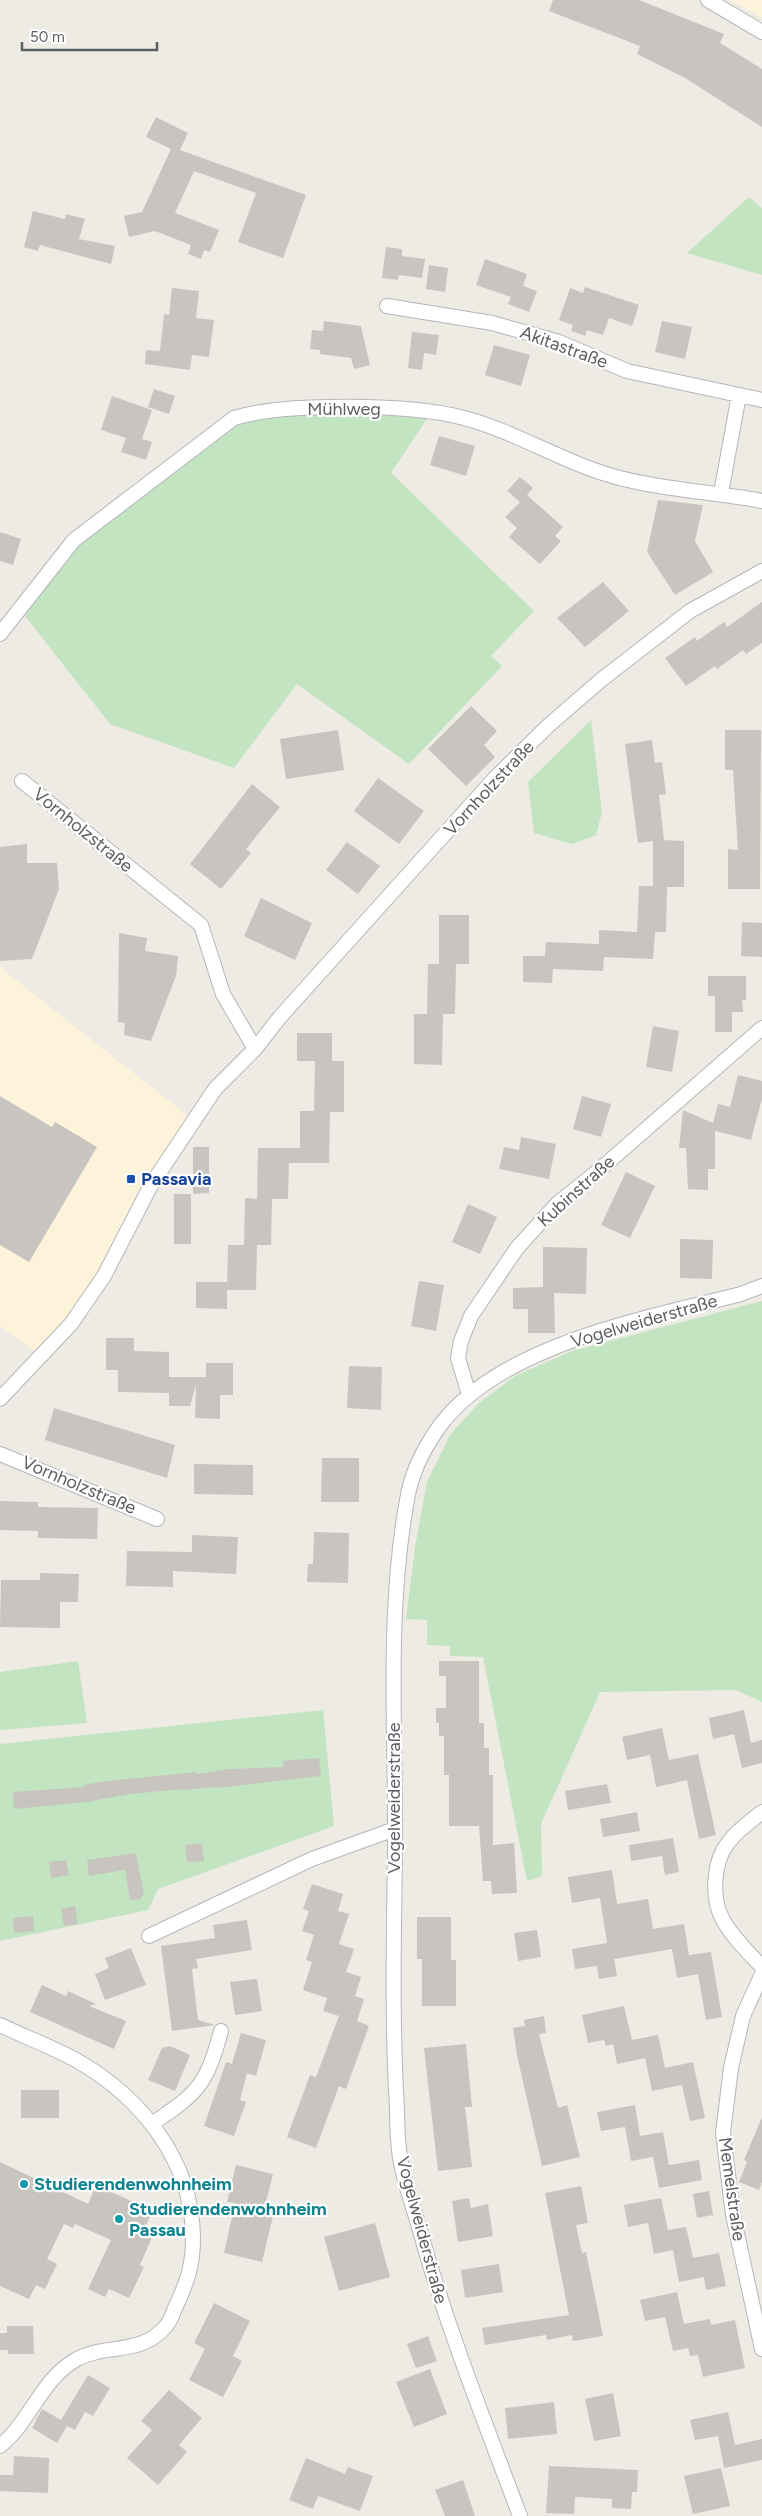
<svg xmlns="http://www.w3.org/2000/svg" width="762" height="2516" viewBox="0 0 762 2516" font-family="Figtree,sans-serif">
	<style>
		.commercial { fill: #fcf3da }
		.green { fill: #c2e4c1 }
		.building { fill: #c8c5c0 }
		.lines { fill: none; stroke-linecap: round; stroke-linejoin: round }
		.street-casing { stroke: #b4b6ba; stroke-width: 16 }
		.street { stroke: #fff; stroke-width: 14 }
		.transit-dot { fill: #1a4fb4; stroke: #fff; stroke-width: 2 }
		.culture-dot { fill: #0f9aa8; stroke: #fff; stroke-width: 2 }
		.labels { text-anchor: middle; stroke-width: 4.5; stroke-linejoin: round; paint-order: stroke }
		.street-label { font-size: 18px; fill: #5b5f63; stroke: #fff }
		.transit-label { font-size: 18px; font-weight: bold; fill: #164399; stroke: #fff; text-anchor: start }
		.culture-label { font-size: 18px; font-weight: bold; fill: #0d838f; stroke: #fff; text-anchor: start }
	</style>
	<rect width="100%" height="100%" fill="#edebe3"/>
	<!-- commercial -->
	<path class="commercial" d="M729 0H762V18L737 4Z
		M0 967 194 1121 79 1316 40 1355 0 1326Z"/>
	<!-- green -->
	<path class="green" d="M749 197 762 208V275L687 253Z
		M432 411 391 473 534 611 491 656 502 666 409 764 297 684 234 768 110 724 21 611 73 543 149 481 255 412Z
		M591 720 602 812 596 835 572 844 534 833 528 782Z
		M762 1301V1702L736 1690 600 1692 541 1824 542 1876 527 1881 483 1657 450 1656V1646L427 1645V1620L406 1619 415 1547 427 1482 450 1435 479 1403 515 1376 572 1351Z
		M78 1661 87 1723 0 1730V1672Z
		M323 1710 334 1826 158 1889 148 1910 0 1941V1744Z"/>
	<!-- building -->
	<path class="building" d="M553 0H639L724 34 720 43 762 69V127L685 78 637 54 640 46 549 11Z
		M156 117 188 133 180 150 306 195 283 258 238 242 256 193 194 171 175 213 219 230 210 252 204 250 201 259 188 254 191 245 155 231 129 237 124 216 142 212 171 149 146 137Z
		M33 211 65 219 66 214 85 219 79 239 115 246 111 264 40 245 38 251 24 247Z
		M386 247 402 249V256L425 259 422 278 399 275 398 280 382 278Z
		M485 259 527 274 523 286 537 291 529 312 508 304 511 297 476 285Z
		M429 265 448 268 445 292 426 289Z
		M585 287 639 305 632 326 609 318 603 335 587 330 585 336 571 331 573 325 559 320 570 288 583 293Z
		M172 288 199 291 196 318 214 320 209 357 192 355 190 370 145 364 146 350 160 351 164 314 169 315Z
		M324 321 361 326 370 365 354 369 351 358 320 354V350L310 349 312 330 323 331Z
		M662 321 692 327 685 359 655 352Z
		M412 332 439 335 436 355 424 353 422 370 408 368Z
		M494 345 530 355 521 386 485 375Z
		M154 389 175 396 169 414 148 407Z
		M112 396 152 410 142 439 152 442 146 460 121 452 126 438 101 430Z
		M439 436 475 446 466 476 430 465Z
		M520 477 533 488 527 495 563 527 555 536 561 541 540 564 509 537 517 528 505 517 520 502 507 491Z
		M658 500 703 505 695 541 713 572 675 595 647 552Z
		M0 532 21 539 13 565 0 561Z
		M603 582 629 611 585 647 557 618Z
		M762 602V643L746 654 743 650 717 669 715 666 686 686 665 658 695 637 697 641 724 622 727 627Z
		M471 706 497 731 484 745 495 757 466 786 428 749Z
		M338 730 344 770 286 779 280 739Z
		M725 730H761L760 889H728V849L738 850 733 770H725Z
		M652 740 655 763 662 762 666 794 659 795 664 840 684 841V887H667L666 932H655L653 959 604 957 603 971 553 969 552 983 523 982V956H545L546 942 599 944V930L637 932 639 886H653V841L638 843 625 744Z
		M378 778 424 811 399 844 354 811Z
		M252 784 280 807 246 849 251 853 221 889 190 864Z
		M347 842 380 866 358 894 326 870Z
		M27 844V863H57L59 889 32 959 0 961V847Z
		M261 898 312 923 295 960 244 936Z
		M439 915H469V964H456L455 1014H443L442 1065 414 1064V1014H427L428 964H439Z
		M742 922 762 923V957L741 956Z
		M119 933 147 938 145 951 178 956 176 976 151 1041 124 1035 125 1023 118 1022Z
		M708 976H746V1000H742L743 1012H732V1032H715V996H708Z
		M653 1026 679 1031 672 1072 646 1067Z
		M297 1033H332V1061H344V1112H330L329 1163H289L288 1199H272L271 1245H244L245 1198 257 1199 258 1148H300V1111H314L315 1061H297Z
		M738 1075 762 1081V1099L751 1140 715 1131V1169H708V1190L688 1189 686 1148H679L683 1110 713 1123 718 1104 730 1107Z
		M0 1096 52 1127 55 1122 97 1147 29 1262 0 1245Z
		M582 1096 611 1104 601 1137 573 1129Z
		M521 1137 556 1144 549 1179 499 1169 504 1147 519 1150Z
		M193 1147H209V1193L193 1194Z
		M626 1172 655 1186 630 1238 601 1225Z
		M174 1194H191V1244H174Z
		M468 1204 497 1217 480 1254 452 1242Z
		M680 1239 713 1240 712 1279 680 1278Z
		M228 1245H257L256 1290H227Z
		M543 1247 587 1248 586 1294 554 1293 555 1333H528V1309H513V1288L543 1287Z
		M419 1281 444 1285 436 1331 411 1326Z
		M196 1282H227V1309L196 1308Z
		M106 1338H134V1351L169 1352V1377H206V1363H233V1395H220V1419L195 1418 196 1385 190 1406H169V1393L118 1392V1370H106Z
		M349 1366 382 1367 381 1410 347 1408Z
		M54 1408 175 1445 167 1478 45 1440Z
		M322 1458H359V1502H321Z
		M194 1464 253 1465V1495L194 1494Z
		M0 1501 38 1502V1507L98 1508 97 1539 38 1538V1531L0 1530Z
		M314 1532 349 1533 348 1583 307 1582 308 1564H313Z
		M192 1535 238 1537 236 1574 173 1571V1587L126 1586 127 1551 192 1552Z
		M40 1573 79 1574 78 1602H60V1628L0 1627 1 1580H40Z
		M439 1661H479V1723H484V1748H489V1775H493V1845L514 1843 517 1893 492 1894 491 1881H483L479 1826H449V1775H444V1736H439V1723H436V1708H446V1676H439Z
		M744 1710 751 1743 762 1740V1763L742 1768 734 1734 713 1739 709 1718Z
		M662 1728 669 1760 698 1754 716 1835 699 1839 687 1780 656 1787 650 1755 627 1760 622 1737Z
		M319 1758 321 1776 217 1788V1787L183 1790V1789L130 1794 87 1802 14 1809 13 1792 84 1787V1785L107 1781 197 1772V1774L229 1769 283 1767V1761Z
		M607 1784 611 1803 568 1810 565 1791Z
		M637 1812 640 1831 603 1837 600 1819Z
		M673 1838 679 1872 665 1875 662 1856 631 1861 629 1845Z
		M202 1843 204 1861 187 1862 185 1845Z
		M136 1853 144 1895 141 1896V1899L130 1900 125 1870 89 1876 87 1860Z
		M66 1860 69 1875 51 1878 49 1862Z
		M612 1870 617 1904 648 1899 653 1929 684 1924 689 1955 711 1952 722 2017 706 2020 698 1974 677 1978 672 1949 614 1959 617 1976 599 1979 597 1966 575 1969 572 1949 607 1943 600 1898 572 1903 568 1877Z
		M312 1884 343 1894 338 1911 349 1914 339 1944 354 1949 346 1972 361 1977 355 1996 364 1999 357 2021 369 2026 346 2089 339 2086 316 2148 287 2137 310 2075 316 2077 339 2016 323 2011 327 1998 303 1990 312 1962 306 1960 314 1935 302 1931 309 1911 303 1909Z
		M75 1906 78 1924 64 1926 61 1909Z
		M33 1916 34 1931 14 1933 13 1918Z
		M417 1917H451V1960H456V2006H422V1959H417Z
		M247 1920 252 1950 196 1959 198 1968 192 1969 198 2020 215 2025 172 2031 161 1946 215 1938 213 1925Z
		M537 1930 541 1957 518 1961 514 1933Z
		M131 1948 146 1985 105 2000 95 1974 109 1968 105 1958Z
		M257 1979 262 2011 235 2015 230 1982Z
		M42 1985 66 1996 68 1991 96 2004 89 2006 126 2021 114 2049 30 2012Z
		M624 2006 632 2040 658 2035 665 2068 693 2062 705 2118 690 2121 682 2085 652 2091 645 2058 617 2064 613 2044 606 2046 604 2040 588 2043 582 2015Z
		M544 2016 546 2033 539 2034 558 2108 567 2105 580 2157 542 2166 517 2055 513 2028 525 2026 524 2020Z
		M241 2033 266 2040 256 2076 247 2073 240 2100 246 2102 234 2136 204 2126 226 2062 232 2064Z
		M466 2044 472 2107H465L472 2167 438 2171 424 2048Z
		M170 2046 190 2055 175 2091 148 2080 162 2048Z
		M21 2090H59V2118H21Z
		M635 2105 640 2136 663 2132 669 2165 699 2160 702 2180 659 2188 653 2157 631 2161 625 2127 601 2131 597 2112Z
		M762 2117V2182L759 2190 739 2182 747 2162 744 2160Z
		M0 2162 88 2204 96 2185 153 2211 143 2231 153 2235 140 2265 144 2267 129 2298 109 2289 105 2297 88 2289 111 2240 75 2224 73 2228 64 2224 47 2259 57 2264 45 2289 36 2285 29 2299 0 2286Z
		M236 2165 273 2174 265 2206 275 2208 262 2262 224 2253 235 2203 227 2202Z
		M581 2186 588 2223 576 2225 582 2253 586 2252 603 2336 573 2341 572 2335 547 2340 546 2335 485 2345 482 2328 569 2315 545 2193Z
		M709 2191 713 2215 697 2218 693 2194Z
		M469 2198 471 2208 488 2204 493 2236 458 2242 452 2201Z
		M661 2198 668 2230 686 2227 693 2258 719 2253 726 2286 706 2290 704 2277 679 2282 673 2250 654 2254 648 2223 628 2227 624 2205Z
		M375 2223 390 2277 339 2291 324 2237Z
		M499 2264 503 2292 465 2298 461 2270Z
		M677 2292 684 2324 710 2319 711 2325 735 2320 745 2368 703 2377 698 2355 690 2356 688 2348 673 2351 665 2317 645 2321 640 2300Z
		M214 2303 250 2321 233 2356 242 2361 223 2397 189 2380 205 2349 194 2343Z
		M7 2326H33L34 2354H8V2350H0V2333H7Z
		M428 2336 437 2361 416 2368 407 2344Z
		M430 2369 447 2414 414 2427 396 2382Z
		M88 2375 110 2388 93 2416 85 2412 75 2430 67 2426 57 2443 32 2428 42 2409 61 2420Z
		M169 2390 202 2418 179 2445 187 2452 158 2485 127 2458 152 2430 141 2421Z
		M613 2393 621 2436 594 2441 585 2399Z
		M554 2402 557 2434 508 2439 505 2408Z
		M728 2412 735 2445 762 2439V2460L724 2468 718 2436 695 2440 690 2420Z
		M14 2456 49 2458 48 2493 0 2491V2475H13Z
		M306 2458 345 2474 348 2467 373 2476 360 2511 318 2496 313 2509 289 2500Z
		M549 2466 638 2470 637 2492H632L631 2509 612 2508V2499L575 2497 574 2514 546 2513Z
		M721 2468 730 2506 693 2514 684 2476Z
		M463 2480 475 2516H445L435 2490Z"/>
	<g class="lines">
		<!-- street casing -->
		<g class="street-casing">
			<path id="street" d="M708 0 762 32
				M387 306 492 323 559 342 627 371 762 400
				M721 493 739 395
				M0 634 74 540 234 418C287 402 412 404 464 418 517 432 564 463 616 477 664 490 714 492 762 501
				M22 781 201 925 223 994 255 1049
				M469 1395 458 1358 461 1341 471 1316 517 1248 558 1203 598 1171 762 1028
				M0 1399 71 1324 104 1276 151 1185 215 1089 255 1049 280 1017 495 778 549 725 601 680 690 611 762 571
				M0 1454 157 1519
				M762 1812C750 1822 737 1830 728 1843 713 1862 711 1899 723 1920 733 1938 748 1952 762 1967
				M149 1936 312 1859 395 1829
				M762 1974 743 2016 731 2068 723 2133 733 2215 762 2349
				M0 2025C25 2037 52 2047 76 2060 141 2097 192 2160 193 2237 193 2265 188 2280 176 2306 173 2312 171 2321 166 2326 141 2356 108 2343 77 2359 41 2379 31 2421 0 2446
				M153 2123C198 2093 207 2084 221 2031
				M520 2516C484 2420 446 2325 419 2227 413 2206 405 2185 401 2163 396 2140 398 2114 396 2090 392 2010 394 1930 395 1850 396 1733 386 1616 407 1500 411 1474 424 1448 439 1427 498 1345 648 1318 741 1294L762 1286"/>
		</g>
		<!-- street -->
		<use href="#street" class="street"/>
	</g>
	<!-- markers -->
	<rect class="transit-dot" x="126" y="1174" width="10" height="10" rx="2.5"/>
	<g class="culture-dot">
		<circle cx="24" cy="2184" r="5"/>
		<circle cx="119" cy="2219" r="5"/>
	</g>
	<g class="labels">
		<!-- street labels -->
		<g class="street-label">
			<text transform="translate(564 347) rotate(20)" y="6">Akitastraße</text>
			<text x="344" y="415">Mühlweg</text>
			<text transform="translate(489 788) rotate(-47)" y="6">Vornholzstraße</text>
			<text transform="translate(83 830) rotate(39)" y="6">Vornholzstraße</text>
			<text transform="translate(576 1191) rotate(-42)" y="6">Kubinstraße</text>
			<text transform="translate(644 1321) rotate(-16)" y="6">Vogelweiderstraße</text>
			<text transform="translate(79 1485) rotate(23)" y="6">Vornholzstraße</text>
			<text transform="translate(394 1798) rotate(-90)" y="6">Vogelweiderstraße</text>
			<text transform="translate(732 2189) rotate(82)" y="6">Memelstraße</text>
			<text transform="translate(422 2230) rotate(75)" y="6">Vogelweiderstraße</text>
		</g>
		<!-- transit labels -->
		<g class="transit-label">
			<text x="141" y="1185">Passavia</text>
		</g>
		<!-- culture labels -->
		<g class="culture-label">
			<text x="34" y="2190">Studierendenwohnheim</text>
			<text x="129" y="2215">Studierendenwohnheim<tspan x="129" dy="21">Passau</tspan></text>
		</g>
	</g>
	<!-- scale -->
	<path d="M22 42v8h135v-8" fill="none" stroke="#5b5f63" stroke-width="2.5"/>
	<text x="30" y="42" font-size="15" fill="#5b5f63" stroke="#ffffff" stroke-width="4" paint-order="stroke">50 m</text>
</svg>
